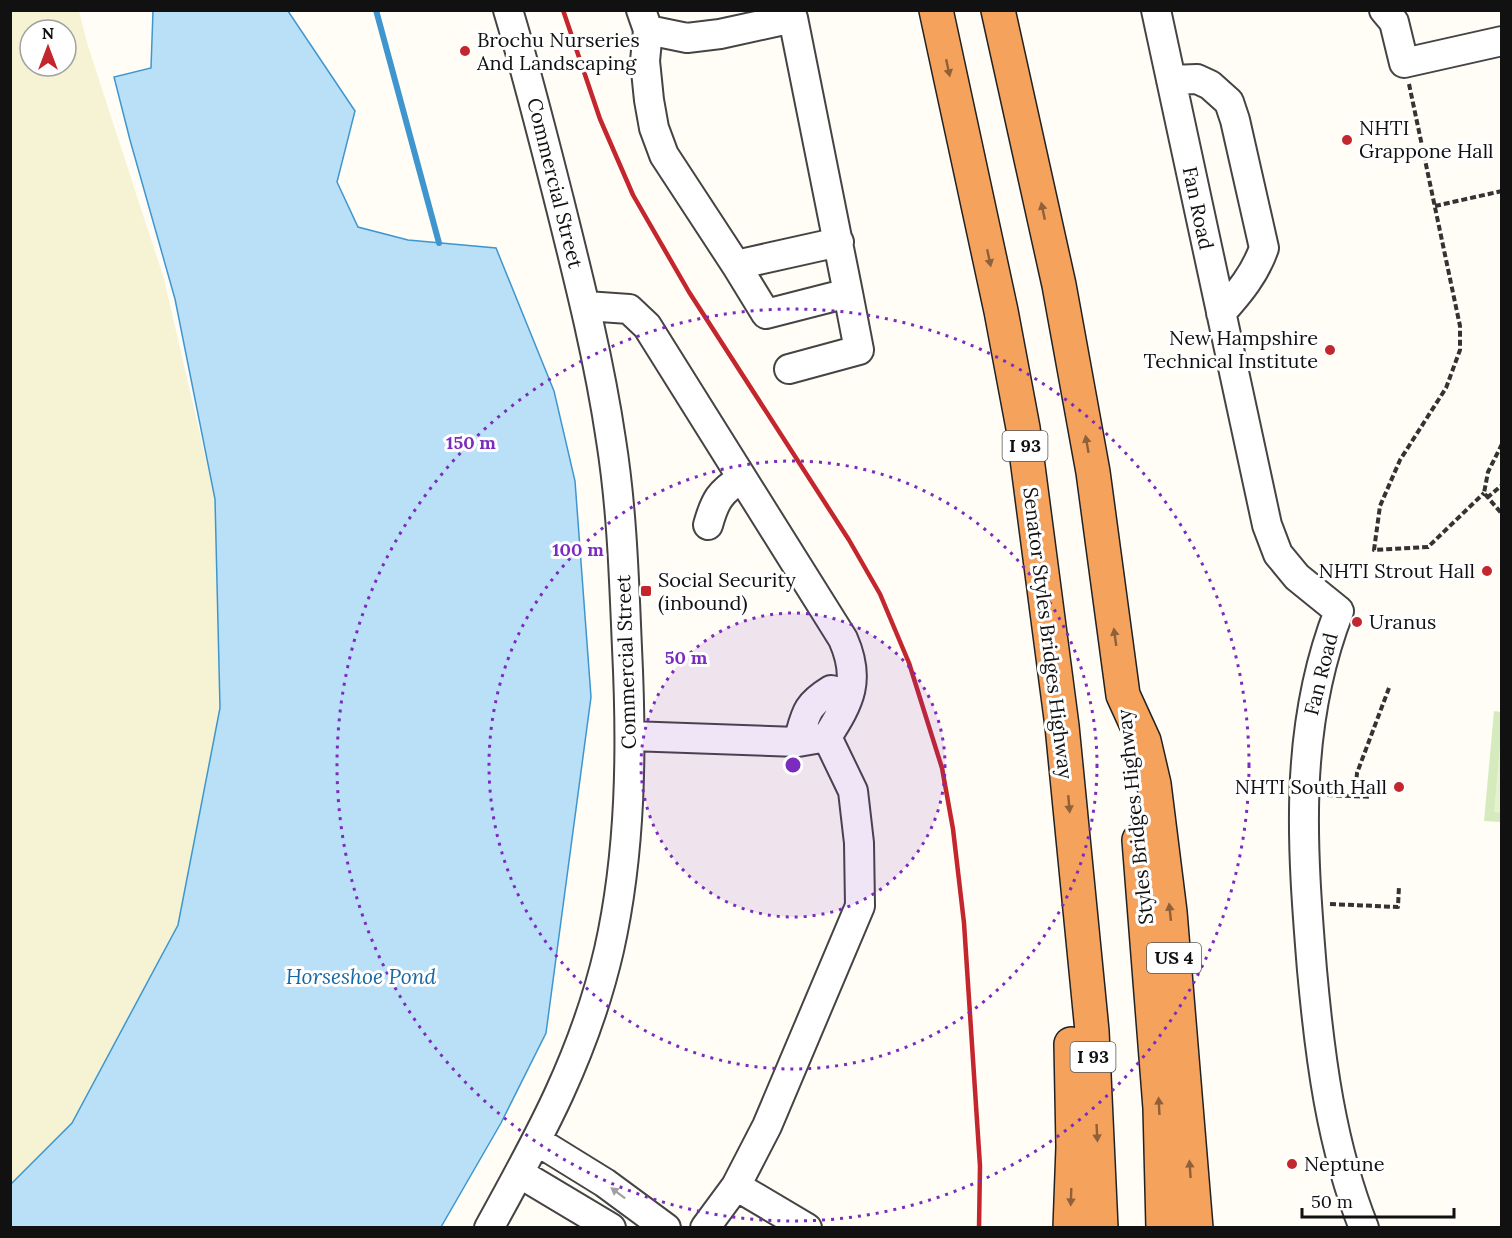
<svg xmlns="http://www.w3.org/2000/svg" width="1512" height="1238" viewBox="0 0 1512 1238" font-family="Lora,serif">
	<style>
		.farmland { fill: #f6f3d4; fill-rule: evenodd }
		.green { fill: #d5ebbd }
		.pitch { fill: #e6f2cf }
		.water { fill: #b9e0f7; stroke: #3f96cf; stroke-width: 1.5 }
		.lines { fill: none; stroke-linecap: round; stroke-linejoin: round }
		.stream { stroke: #3f96cf; stroke-width: 6 }
		.minor-casing { stroke: #444; stroke-width: 32 }
		.highway-casing { stroke: #222; stroke-width: 36 }
		.path { stroke: #333; stroke-width: 4; stroke-dasharray: 6 3; stroke-linecap: butt }
		.minor { stroke: #fff; stroke-width: 28 }
		.highway { stroke: #f5a25d; stroke-width: 33 }
		.rail { stroke: #c4262e; stroke-width: 4.5 }
		.oneway { fill: #8e613b }
		.oneway2 { fill: #a0a0a0 }
		.ring { fill: none; stroke: #7b2cbf; stroke-width: 3; stroke-dasharray: 3 6 }
		.poi-dot { fill: #c4262e; stroke: #fff; stroke-width: 2 }
		.labels { text-anchor: middle; stroke-width: 6; stroke-linejoin: round; paint-order: stroke }
		.shield { fill: #fff; stroke: #585858; stroke-width: 1.5 }
		.shield-label { font-size: 18px; font-weight: bold; fill: #111 }
		.poi-label { font-size: 20px; fill: #111; stroke: #fff; text-anchor: start }
		.street-label { font-size: 20px; fill: #111; stroke: #fff }
		.water-label { font-size: 21px; font-style: italic; fill: #1768a6; stroke: #fff }
		.centre { fill: #7b2cbf; stroke: #fff; stroke-width: 3 }
		.ring-label { font-size: 18px; text-anchor: middle; font-weight: bold; fill: #7b2cbf; stroke: #fff; stroke-width: 6; stroke-linejoin: round; paint-order: stroke }
	</style>
	<rect width="100%" height="100%" fill="#fffdf5"/>
	<!-- farmland -->
	<path class="farmland" d="M11 11H79L88 46 164 279 215 499 220 708 178 925 72 1123 11 1184ZM30 30H66V66H30Z"/>
	<!-- green -->
	<path class="green" d="M1494 711 1501 712V822L1484 821Z"/>
	<!-- pitch -->
	<path class="pitch" d="M1501 733V813L1494 812Z"/>
	<!-- water -->
	<path class="water" d="M153 11H288L355 111 337 182 358 227 408 240 496 248 554 391 575 481 591 697 546 1033 501 1123 441 1227H11V1184L72 1123 178 925 220 708 215 499 175 299 130 140 114 77 151 68Z"/>
	<g class="lines">
		<!-- stream -->
		<path class="stream" d="M376 10 439 243"/>
		<!-- minor casing -->
		<g class="minor-casing">
			<path id="minor" d="M641 10 648 30 645 61 649 100 654 128 664 155 736 265 766 314 848 293 859 350 789 369
				M1156 10 1267 525 1278 554 1297 577 1339 611C1293 729 1302 847 1312 970 1320 1058 1331 1145 1364 1228
				M1384 10 1394 22 1404 63 1502 41
				M648 30 687 38 720 34 793 18 848 293
				M1171 80 1197 79 1210 85 1229 102 1235 120 1264 248C1255 274 1239 293 1221 313
				M736 265 839 242
				M586 306 629 309 647 326 843 639C861 680 850 701 827 737L853 791 859 843 860 906 767 1126 736 1186 705 1228
				M708 525C715 500 720 492 742 478
				M630 736 798 742 827 737
				M798 742C806 714 805 706 831 690L849 694
				M537 1141 605 1183 666 1228
				M519 1173 611 1228
				M736 1186 807 1228
				M489 1228C540 1136 585 1054 609 950 631 852 632 749 627 648 624 579 622 509 611 440 599 359 579 280 559 200 543 137 527 73 508 10"/>
		</g>
		<!-- highway casing -->
		<g class="highway-casing">
			<path id="highway" d="M936 10 1001 311 1023 428 1062 726 1092 1031 1101 1228
				M998 10 1059 285 1093 472 1123 695 1144 741 1154 784 1170 912 1196 1228
				M1139 840 1160 1108 1163 1228
				M1070 1228 1073 1147 1071 1044"/>
		</g>
		<!-- path -->
		<path class="path" d="M1409 84 1460 326V350L1446 388 1400 460 1380 506 1374 550 1428 547 1484 493
			M1435 206 1502 191
			M1502 444 1488 472 1484 493 1502 514
			M1487 498 1502 485
			M1327 795 1372 797
			M1355 796 1357 773 1389 688
			M1330 904 1398 907 1399 886"/>
		<!-- minor -->
		<use href="#minor" class="minor"/>
		<!-- highway -->
		<use href="#highway" class="highway"/>
		<!-- rail -->
		<path class="rail" d="M563 10 600 119 633 195 689 292 849 540 880 594 909 663 942 768 953 829 964 923 980 1166 979 1228"/>
	</g>
	<!-- one-way arrows -->
	<defs><path id="oneway-solid" d="M-6-.8H1V-3.2L6.5 0L1 3.2V.8H-6Z" transform="scale(1.5)"/></defs>
	<g class="oneway">
		<use href="#oneway-solid" transform="translate(948 68) rotate(78)"/>
		<use href="#oneway-solid" transform="translate(1043 211) rotate(-102)"/>
		<use href="#oneway-solid" transform="translate(989 258) rotate(78)"/>
		<use href="#oneway-solid" transform="translate(1087 444) rotate(-100)"/>
		<use href="#oneway-solid" transform="translate(1115 637) rotate(-98)"/>
		<use href="#oneway-solid" transform="translate(1069 804) rotate(85)"/>
		<use href="#oneway-solid" transform="translate(1170 912) rotate(-96)"/>
		<use href="#oneway-solid" transform="translate(1159 1106) rotate(-93)"/>
		<use href="#oneway-solid" transform="translate(1097 1133) rotate(87)"/>
		<use href="#oneway-solid" transform="translate(1190 1169) rotate(-94)"/>
		<use href="#oneway-solid" transform="translate(1071 1197) rotate(92)"/>
	</g>
	<use class="oneway2" href="#oneway-solid" transform="translate(618 1193) rotate(-143)"/>
	<!-- distance rings -->
	<circle cx="793" cy="765" r="152" fill="#7b2cbf" fill-opacity=".12"/>
	<g class="ring">
		<circle cx="793" cy="765" r="152"/>
		<circle cx="793" cy="765" r="304"/>
		<circle cx="793" cy="765" r="456"/>
	</g>
	<!-- markers -->
	<g class="poi-dot">
		<circle cx="465" cy="51" r="6"/>
		<circle cx="1347" cy="140" r="6"/>
		<circle cx="1330" cy="350" r="6"/>
		<circle cx="1487" cy="571" r="6"/>
		<rect x="640" y="585" width="12" height="12" rx="3"/>
		<circle cx="1357" cy="622" r="6"/>
		<circle cx="1399" cy="787" r="6"/>
		<circle cx="1292" cy="1164" r="6"/>
	</g>
	<g class="labels">
		<!-- shield labels -->
		<g class="shield">
			<rect x="1002.5" y="431" width="45" height="30" rx="4.5"/>
			<rect x="1147" y="943" width="54" height="30" rx="4.5"/>
			<rect x="1070.5" y="1042" width="45" height="30" rx="4.5"/>
		</g>
		<g class="shield-label">
			<text x="1025" y="452">I 93</text>
			<text x="1174" y="964">US 4</text>
			<text x="1093" y="1063">I 93</text>
		</g>
		<!-- poi labels -->
		<g class="poi-label">
			<text x="477" y="47">Brochu Nurseries<tspan x="477" dy="23">And Landscaping</tspan></text>
			<text x="1359" y="135">NHTI<tspan x="1359" dy="23">Grappone Hall</tspan></text>
			<text x="1318" y="345" text-anchor="end">New Hampshire<tspan x="1318" dy="23">Technical Institute</tspan></text>
			<text x="1475" y="578" text-anchor="end">NHTI Strout Hall</text>
			<text x="658" y="587">Social Security<tspan x="658" dy="23">(inbound)</tspan></text>
			<text x="1369" y="629">Uranus</text>
			<text x="1387" y="794" text-anchor="end">NHTI South Hall</text>
			<text x="1304" y="1171">Neptune</text>
		</g>
		<!-- street labels -->
		<g class="street-label">
			<text transform="translate(555 183) rotate(76)" y="7">Commercial Street</text>
			<text transform="translate(1198 208) rotate(78)" y="7">Fan Road</text>
			<text transform="translate(1048 633) rotate(83)" y="7">Senator Styles Bridges Highway</text>
			<text transform="translate(626 662) rotate(-92)" y="7">Commercial Street</text>
			<text transform="translate(1321 674) rotate(-76)" y="7">Fan Road</text>
			<text transform="translate(1135 817) rotate(-96)" y="7">Styles Bridges Highway</text>
		</g>
		<!-- water labels -->
		<g class="water-label">
			<text x="361" y="984">Horseshoe Pond</text>
		</g>
	</g>
	<circle cx="793" cy="765" r="9" class="centre"/>
	<g class="ring-label">
		<text x="471" y="449">150 m</text>
		<text x="578" y="556">100 m</text>
		<text x="686" y="664">50 m</text>
	</g>
	<!-- border -->
	<rect width="1512" height="1238" fill="none" stroke="#111111" stroke-width="24"/>
	<!-- north arrow -->
	<g transform="translate(48 48)"><circle r="28" fill="#ffffff" stroke="#a0a0a0" stroke-width="1.5"/>
	<path d="M0-4.5L10 22L0 15L-10 22Z" fill="#c4262e"/>
	<text y="-9" font-size="16" font-weight="bold" text-anchor="middle" fill="#111111">N</text>
	</g>
	<!-- scale -->
	<path d="M1302 1208v9h152v-9" fill="none" stroke="#111111" stroke-width="3"/>
	<text x="1311" y="1208" font-size="18" fill="#111111" stroke="#ffffff" stroke-width="4.5" paint-order="stroke">50 m</text>
</svg>
